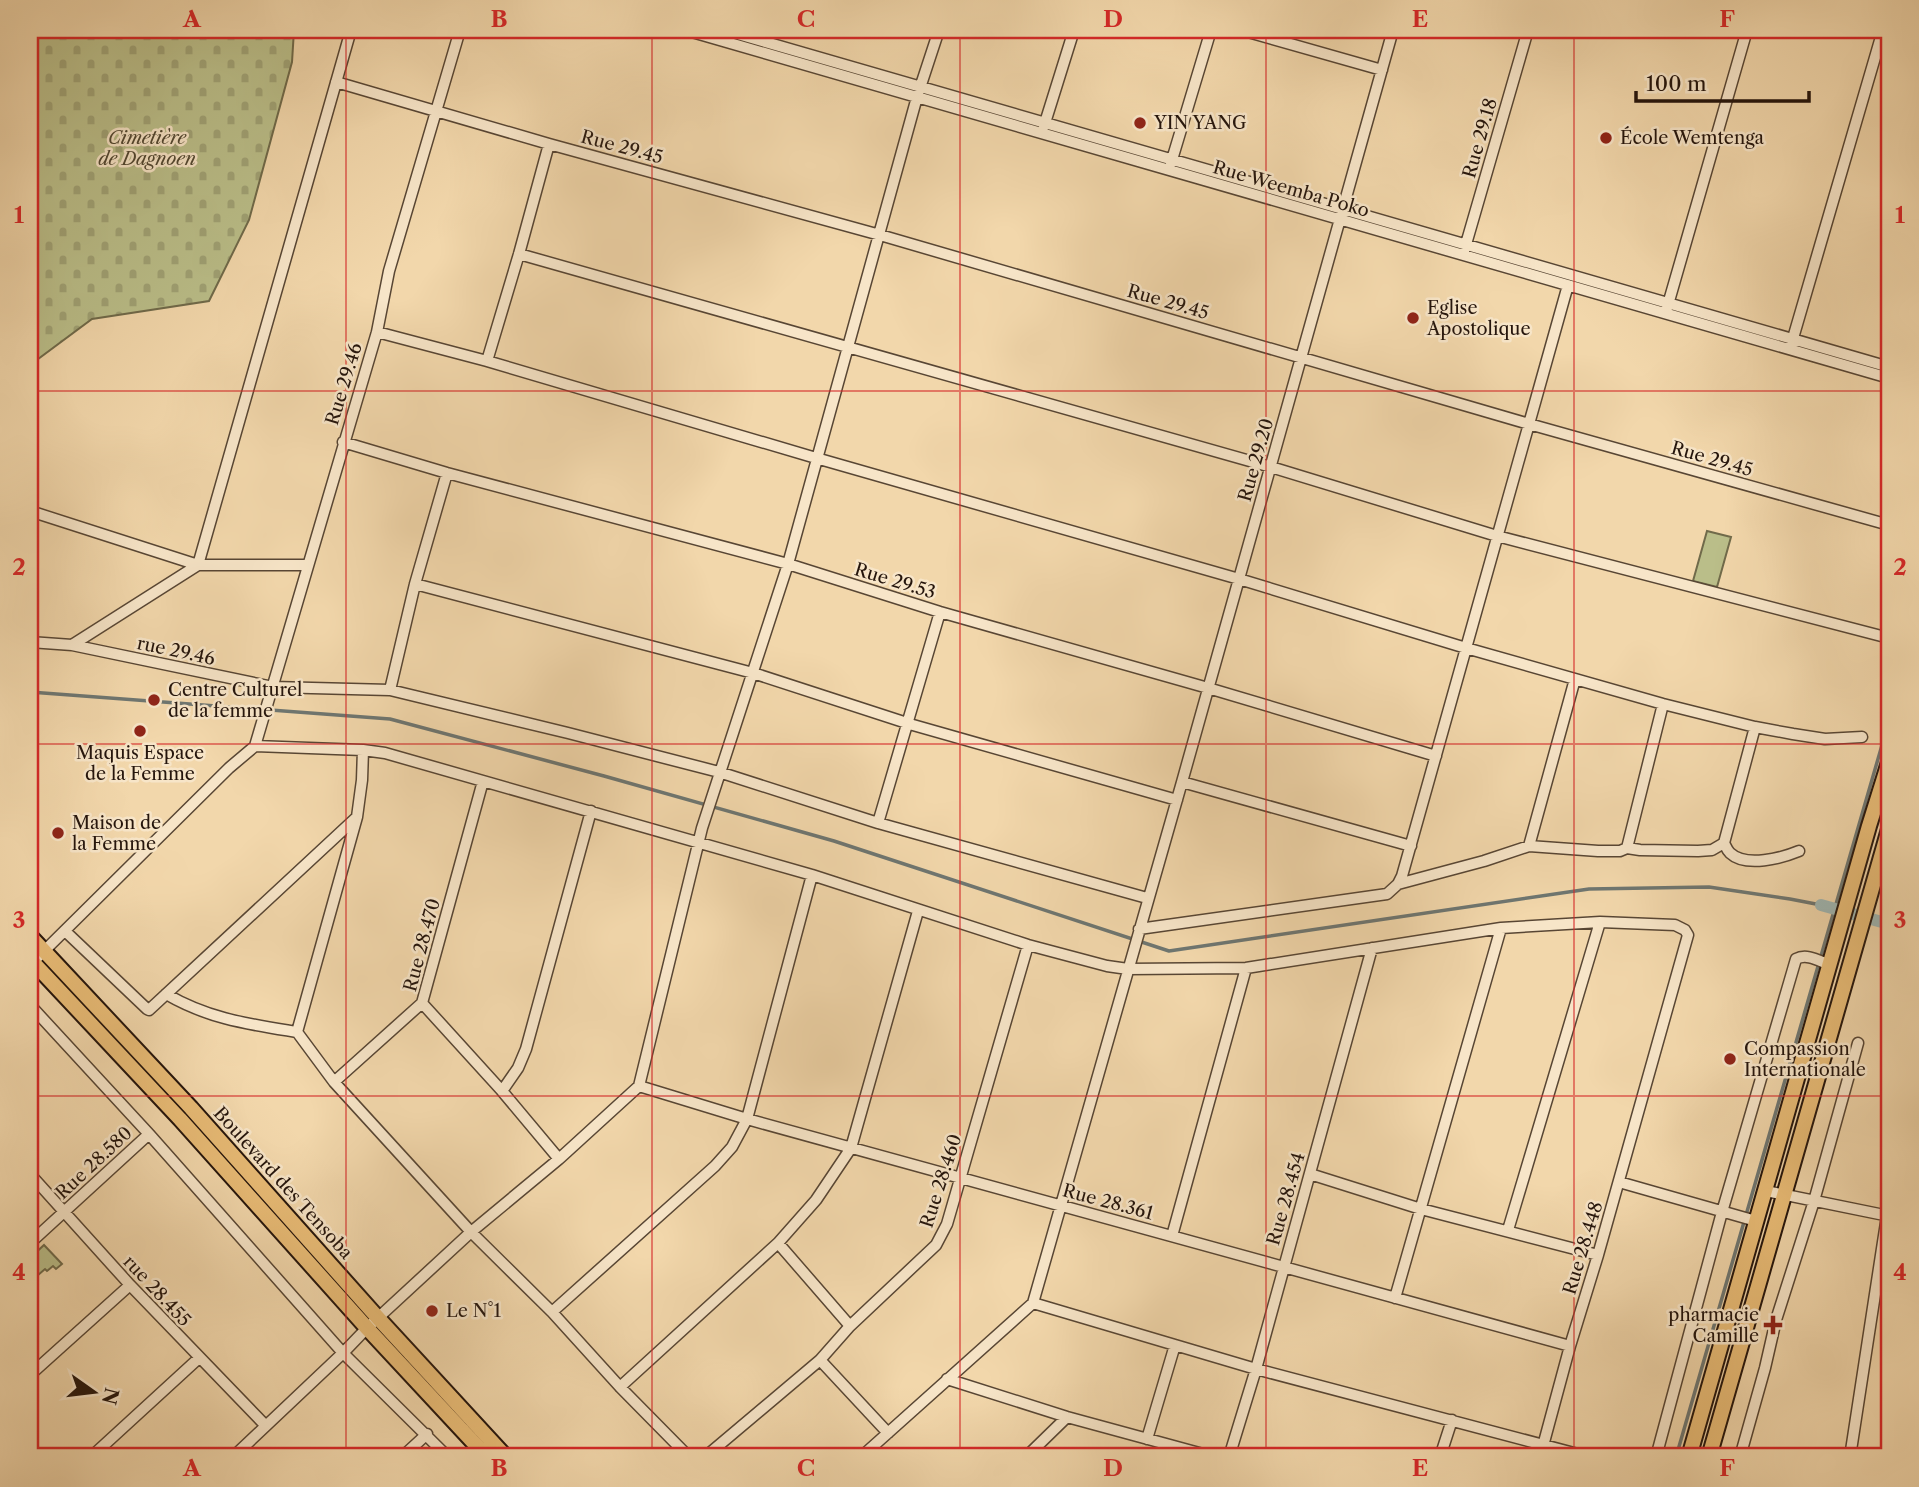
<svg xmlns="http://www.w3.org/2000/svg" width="1919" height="1487" viewBox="0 0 1919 1487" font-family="'Libre Caslon Text',serif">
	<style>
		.grass { fill: #babe89; stroke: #706a4a; stroke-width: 2 }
		.cemetery { fill: url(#cemetery-stones); stroke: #706a4a; stroke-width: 2 }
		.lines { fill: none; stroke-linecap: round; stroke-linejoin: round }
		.stream { stroke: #6e7671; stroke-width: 3.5 }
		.canal { stroke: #9fb7b4; stroke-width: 12 }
		.street-casing { stroke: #584634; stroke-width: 13 }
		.primary-casing { stroke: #25150c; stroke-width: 18 }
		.street { stroke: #f7e5c8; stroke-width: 10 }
		.primary { stroke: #e9bc76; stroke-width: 14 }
		.grid { fill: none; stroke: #d62828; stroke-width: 2; stroke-opacity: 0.55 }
		.poi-dot { fill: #8f2418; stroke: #f7e5c8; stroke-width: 2.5 }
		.labels { text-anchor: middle; stroke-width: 5; stroke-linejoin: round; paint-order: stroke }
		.poi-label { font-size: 18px; fill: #25150c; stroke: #f7e5c8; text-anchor: start }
		.park-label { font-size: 18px; font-style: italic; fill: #524832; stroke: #f7e5c8 }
		.street-label { font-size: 18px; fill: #25150c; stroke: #f7e5c8 }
		.neatline { fill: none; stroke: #d62828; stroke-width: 2.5 }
		.grid-label { font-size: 23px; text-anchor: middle; font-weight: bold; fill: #d62828 }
	</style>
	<defs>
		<pattern id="cemetery-stones" width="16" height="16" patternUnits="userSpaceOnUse" patternTransform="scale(1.75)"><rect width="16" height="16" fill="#babe89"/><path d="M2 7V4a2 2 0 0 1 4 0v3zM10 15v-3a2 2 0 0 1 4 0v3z" fill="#a0a275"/></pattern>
	</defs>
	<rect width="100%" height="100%" fill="#f2d7ab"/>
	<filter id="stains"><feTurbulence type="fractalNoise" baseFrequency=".00286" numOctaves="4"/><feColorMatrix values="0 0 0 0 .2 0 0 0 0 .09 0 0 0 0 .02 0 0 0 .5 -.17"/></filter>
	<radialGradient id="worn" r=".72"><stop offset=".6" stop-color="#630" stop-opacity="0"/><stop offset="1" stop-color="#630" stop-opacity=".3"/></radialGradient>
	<!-- grass -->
	<path class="grass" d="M1707 531 1731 537 1717 587 1693 581Z
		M44 1245 62 1264 56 1269 53 1266 47 1271 45 1269 30 1282V1258Z"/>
	<!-- cemetery -->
	<path class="cemetery" d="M30 30H294L292 62 249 220 209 301 92 319 30 365Z"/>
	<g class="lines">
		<!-- stream -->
		<path class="stream" d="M30 692 390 719 604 776 834 841 1169 951 1589 889 1709 887 1790 899 1821 905
			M1676 1457 1889 721"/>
		<!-- canal -->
		<path class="canal" d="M1821 905 1889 924"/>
		<!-- street casing -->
		<g class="street-casing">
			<path id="street" d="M685 30 1889 378
				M724 30 1889 367
				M1241 30 1382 70
				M336 82 549 144 880 235 1529 424 1889 525
				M1044 126 1074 30
				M1171 163 1211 30
				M1464 251 1528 30
				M519 254 1271 467 1497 536 1889 638
				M1667 308 1747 30
				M377 332 487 361 816 458 1239 579 1466 648 1663 704 1755 727 1793 734 1825 739 1862 737
				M1791 345 1883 30
				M487 361 519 254 549 144
				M343 442 447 473 788 564 940 612 1208 688 1436 756
				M30 511 198 565 351 30
				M415 584 753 673 913 725 1177 800
				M30 642 72 645 273 687 390 690 568 733 719 772 878 823 1147 898
				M72 645 198 565H308
				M390 690 415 584 447 473
				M1755 727 1724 843C1726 847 1727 850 1730 853 1746 868 1782 858 1799 851
				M255 746 377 332 389 271 460 30
				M1182 782 1411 846
				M878 823 940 612
				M1529 846 1575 679
				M1627 848 1663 704
				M1398 884 1484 861 1529 846 1598 851H1620L1627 848 1640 850 1698 851 1712 850 1724 843
				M1139 929 1387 894 1398 884 1402 876 1568 285
				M65 931 147 1009 149 1010 357 817
				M33 962 229 768 255 746 363 750 385 753 812 875 1028 945 1107 966 1128 969 1246 968 1501 928 1600 922 1675 925 1685 930 1688 935 1598 1255 1570 1346 1540 1457
				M166 994C209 1019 248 1024 297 1032L357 817 362 780 363 750
				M422 1003 502 1091 559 1159
				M30 1005 149 1134 343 1353 448 1457
				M297 1032 334 1082 471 1232 552 1312 620 1387 689 1457
				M334 1082 422 1003 483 781
				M639 1086 747 1119 1570 1346
				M502 1091 518 1068 526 1049 591 811
				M30 1174 130 1285 265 1425
				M1310 1174 1421 1209 1598 1255
				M1619 1182 1756 1221
				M1766 1191 1889 1216
				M1508 1230 1600 922
				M1172 1236 1246 968
				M30 1243 149 1134
				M778 1243 850 1326
				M1395 1298 1501 928
				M1033 1303 1256 1369 1589 1457
				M552 1312 715 1166 732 1147 747 1119 812 875
				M820 1360 888 1433
				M30 1375 130 1285
				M947 1379 1067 1417 1214 1457
				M620 1387 778 1243 816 1200 851 1148 918 911
				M1147 1439 1175 1345
				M91 1457 199 1358
				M233 1457 343 1353 367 1328 471 1232 559 1159 639 1086 702 828 788 564 917 97 939 30
				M402 1457 427 1434
				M705 1457 820 1360 850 1326 936 1245 947 1224 1028 945
				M861 1457 1033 1303 1182 782 1393 30
				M1026 1457 1067 1417
				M1229 1457 1256 1369 1372 948
				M1440 1457 1452 1420
				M1656 1457 1722 1212 1796 959C1807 953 1819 961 1830 965
				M1740 1457 1765 1368 1776 1320 1814 1201 1858 1043
				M1850 1457 1887 1216"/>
		</g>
		<!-- primary casing -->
		<g class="primary-casing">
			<path id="primary" d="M30 936 191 1108 378 1318 506 1457
				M30 959 180 1119 367 1328 487 1457
				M1689 1457 1869 826 1889 762
				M1709 1457 1889 829"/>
		</g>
		<!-- street -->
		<use href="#street" class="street"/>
		<!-- primary -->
		<use href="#primary" class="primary"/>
	</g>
	<!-- grid -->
	<path class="grid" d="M346 30V1457M652 30V1457M960 30V1457M1266 30V1457M1574 30V1457M30 391H1889M30 744H1889M30 1096H1889"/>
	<!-- markers -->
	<g class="poi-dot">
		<circle cx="1140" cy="123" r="7"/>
		<circle cx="1606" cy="138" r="7"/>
		<circle cx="1413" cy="318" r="7"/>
		<circle cx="154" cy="700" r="7"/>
		<circle cx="140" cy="731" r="7"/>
		<circle cx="58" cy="833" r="7"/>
		<circle cx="1730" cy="1059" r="7"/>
		<circle cx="432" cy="1311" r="7"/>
		<path d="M1769.5 1314.5h7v7h7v7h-7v7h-7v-7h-7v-7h7z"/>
	</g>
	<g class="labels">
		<!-- poi labels -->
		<g class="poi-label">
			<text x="1154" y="129">YIN YANG</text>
			<text x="1620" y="144">École Wemtenga</text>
			<text x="1427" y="314">Eglise<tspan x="1427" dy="21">Apostolique</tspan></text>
			<text x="168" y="696">Centre Culturel<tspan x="168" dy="21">de la femme</tspan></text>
			<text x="140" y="759" text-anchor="middle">Maquis Espace<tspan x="140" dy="21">de la Femme</tspan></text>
			<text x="72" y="829">Maison de<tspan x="72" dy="21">la Femme</tspan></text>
			<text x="1744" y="1055">Compassion<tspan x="1744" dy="21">Internationale</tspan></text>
			<text x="446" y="1317">Le N°1</text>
			<text x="1759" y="1321" text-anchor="end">pharmacie<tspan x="1759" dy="21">Camille</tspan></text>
		</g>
		<!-- park labels -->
		<g class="park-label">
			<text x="147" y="144">Cimetière<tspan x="147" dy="21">de Dagnoen</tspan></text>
		</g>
		<!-- street labels -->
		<g class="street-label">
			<text transform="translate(1480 138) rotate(-74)" y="6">Rue 29.18</text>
			<text transform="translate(622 147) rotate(15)" y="6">Rue 29.45</text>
			<text transform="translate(1291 189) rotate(16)" y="6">Rue Weemba Poko</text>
			<text transform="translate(1168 302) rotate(16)" y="6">Rue 29.45</text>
			<text transform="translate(344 384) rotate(-73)" y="6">Rue 29.46</text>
			<text transform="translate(1712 459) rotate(16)" y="6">Rue 29.45</text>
			<text transform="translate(1256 460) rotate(-74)" y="6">Rue 29.20</text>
			<text transform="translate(895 581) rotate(17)" y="6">Rue 29.53</text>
			<text transform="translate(176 651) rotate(12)" y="6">rue 29.46</text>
			<text transform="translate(422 945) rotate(-75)" y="6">Rue 28.470</text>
			<text transform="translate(94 1163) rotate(-43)" y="6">Rue 28.580</text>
			<text transform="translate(941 1181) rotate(-72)" y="6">Rue 28.460</text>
			<text transform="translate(283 1183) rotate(48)" y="6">Boulevard des Tensoba</text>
			<text transform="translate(1286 1199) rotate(-74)" y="6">Rue 28.454</text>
			<text transform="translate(1108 1202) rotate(15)" y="6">Rue 28.361</text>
			<text transform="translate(1583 1248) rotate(-73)" y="6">Rue 28.448</text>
			<text transform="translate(157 1291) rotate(47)" y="6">rue 28.455</text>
		</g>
	</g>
	<!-- margin -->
	<rect width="1919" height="1487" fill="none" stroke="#f2d7ab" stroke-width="77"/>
	<!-- north arrow -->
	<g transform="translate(94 1392) rotate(104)" stroke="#f7e5c8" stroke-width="5" paint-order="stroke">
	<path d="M0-5L12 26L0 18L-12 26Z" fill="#25150c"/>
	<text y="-10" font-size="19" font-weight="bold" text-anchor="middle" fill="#25150c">N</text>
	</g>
	<!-- scale -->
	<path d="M1636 91v10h173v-10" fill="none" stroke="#25150c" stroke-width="3.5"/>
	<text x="1646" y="91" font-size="21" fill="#25150c" stroke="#f7e5c8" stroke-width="5" paint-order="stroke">100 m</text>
	<rect x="38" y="38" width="1843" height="1410" class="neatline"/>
	<g class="grid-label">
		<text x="192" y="27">A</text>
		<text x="499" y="27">B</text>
		<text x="806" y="27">C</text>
		<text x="1113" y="27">D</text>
		<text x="1420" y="27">E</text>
		<text x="1727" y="27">F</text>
		<text x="19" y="223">1</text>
		<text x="1900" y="223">1</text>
		<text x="19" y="575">2</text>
		<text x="1900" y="575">2</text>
		<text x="19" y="928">3</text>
		<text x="1900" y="928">3</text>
		<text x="19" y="1280">4</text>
		<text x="1900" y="1280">4</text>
		<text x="192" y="1476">A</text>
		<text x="499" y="1476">B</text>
		<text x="806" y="1476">C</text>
		<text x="1113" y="1476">D</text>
		<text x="1420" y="1476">E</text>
		<text x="1727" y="1476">F</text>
	</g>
	<rect width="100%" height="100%" filter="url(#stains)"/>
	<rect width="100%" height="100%" fill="url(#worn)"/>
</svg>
